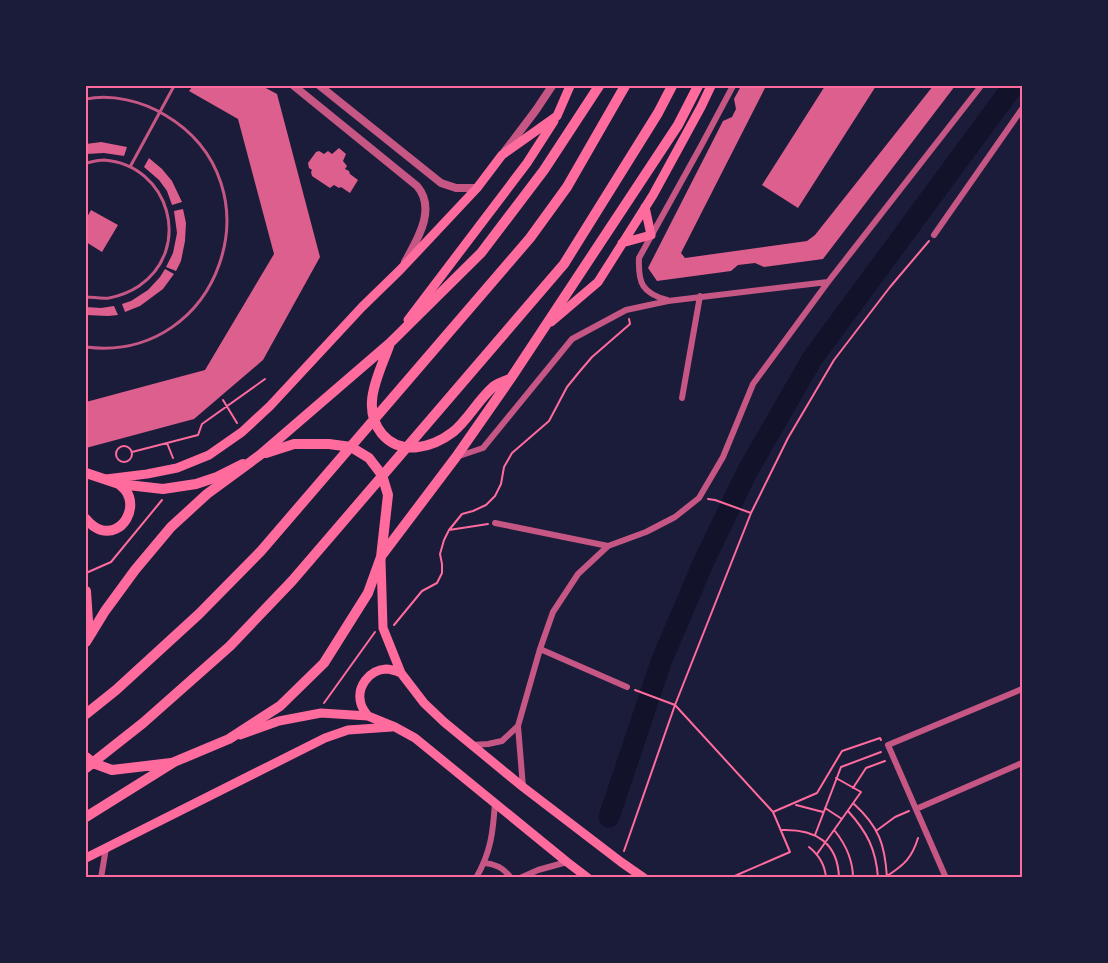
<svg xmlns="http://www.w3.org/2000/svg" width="1108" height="963" viewBox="0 0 1108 963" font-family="'Archivo Narrow',sans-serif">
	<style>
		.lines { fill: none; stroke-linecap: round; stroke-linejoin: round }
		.river { stroke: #12122b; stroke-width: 21 }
		.building { fill: #dd5f8e }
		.path { stroke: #ff6b9d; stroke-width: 2 }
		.service { stroke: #c65784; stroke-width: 3 }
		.minor { stroke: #c65784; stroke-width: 6 }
		.tertiary { stroke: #c65784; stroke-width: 8 }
		.secondary { stroke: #ff6b9d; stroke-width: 9 }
		.primary { stroke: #ff6b9d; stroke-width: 10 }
		.trunk { stroke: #ff6b9d; stroke-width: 10 }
		.neatline { fill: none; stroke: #ff6b9d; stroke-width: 2 }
	</style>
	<rect width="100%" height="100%" fill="#1b1b3a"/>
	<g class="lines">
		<!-- river -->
		<path class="river" d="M609 817 661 662 704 561 747 472 812 359 1013 86"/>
	</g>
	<!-- building -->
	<path class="building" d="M193 86H262L277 94 320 257 263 360 194 419 86 448V402L205 370 274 254 238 119 189 91Z
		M741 86H766L681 253 685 258 807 241 815 235 933 86H955L823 259 764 267 755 263 738 265 731 271 657 281 648 268 723 121 732 117 736 109 734 99Z
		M825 86H876L798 208 762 185Z
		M101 142 127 147 124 156 104 153 86 154V144Z
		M339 148 346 154 343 161 347 166 345 169 349 171 350 174 358 180 350 193 341 187 339 188 334 185 330 188 312 176 311 172 312 170 309 168 308 163 316 152 319 151 324 154 328 151 332 154Z
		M149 158 162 169 172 181 182 202 172 205 167 191 159 180 144 167Z
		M183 209 186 223 185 241 181 261 176 271 166 267 173 253 177 233 174 211Z
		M91 210 118 225 102 252 86 242V219Z
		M165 269 174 274 163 289 140 306 125 312 122 304 131 301 148 290 160 277Z
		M114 306 118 315 108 316 86 315V307L101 308Z"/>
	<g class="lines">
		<!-- path -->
		<path class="path" d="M223 400 237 423
			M167 443 173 458
			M116 454a8 8 0 1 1 16 0a8 8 0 1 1-16 0Z
			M132 452 198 435 202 424 265 379
			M708 499 715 500 751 513
			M449 530 488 524
			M86 573 111 562 162 500
			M394 625 422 591 437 583 442 573V564L440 554 444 540 449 530 462 514 473 511 486 505 495 496 501 484 504 467 512 453 549 421 567 387 580 371 592 357 630 324 629 319
			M635 690 675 705 773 812 790 852 730 878
			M324 703 375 632
			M853 788 866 768 885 761
			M854 804C879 827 885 844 887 878
			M796 805 823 812
			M825 808 842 819
			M848 811C867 832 876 849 878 878
			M773 812 817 793 842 751 880 738 881 740
			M782 830C815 829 838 842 839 878
			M835 831C846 845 853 859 853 878
			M876 831 895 817 909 811
			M815 835 841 767 881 752
			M809 847C819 855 825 864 826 878
			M624 851 675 705 751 513 788 438 834 360 890 287 929 241
			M817 854 861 792 836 778
			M887 876C904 865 912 858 918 838"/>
		<!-- service -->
		<path class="service" d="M86 99C112 94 142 101 165 115 282 184 220 364 86 347
			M86 163C91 162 98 160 104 160 170 165 193 249 139 286 130 292 119 296 109 298 101 299 93 297 86 297
			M130 167 174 86"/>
		<!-- minor -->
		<path class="minor" d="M934 235 1022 109
			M667 300C642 293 638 283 639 258L701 146 733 86
			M682 398 700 296
			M459 456 483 448 572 339 626 310 668 301 828 282
			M495 523 608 546
			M540 649 627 687
			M471 745 488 744 502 741 518 726
			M523 787 518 726 540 649 553 612 578 574 608 546 646 532 675 517 699 498 723 457 753 384 828 282 981 86
			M916 809 1022 763
			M484 863C496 864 504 868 511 878
			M101 878 106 848
			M476 878C491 852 493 832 495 803
			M520 878 538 870 567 862
			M946 878 888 745 1022 689"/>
		<!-- tertiary -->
		<path class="tertiary" d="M294 86 417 186C437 209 417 240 405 262
			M320 86 441 183 456 188H477
			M505 151 536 110 552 86"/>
		<!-- secondary -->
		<path class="secondary" d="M622 243 651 235 645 207
			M408 320 527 163 554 121
			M551 322 598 282 653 195 701 107 711 86
			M106 479 147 474 177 468 209 455 242 432 270 406 362 307 400 270 477 188 502 155 557 116 570 86
			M381 560 383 628 401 673 424 703 444 722 523 787 621 862 644 878
			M368 716C365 712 362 708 361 704 356 687 369 670 386 669 391 669 396 671 401 673
			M240 735 279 721 321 713 368 716 395 727 415 738 567 862 588 878
			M86 858 325 738 348 730 392 727"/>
		<!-- primary -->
		<path class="primary" d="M86 473 119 484 163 489 196 484 217 477 243 464
			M86 519C90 524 95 528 101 530 123 536 138 508 126 491 124 488 121 486 119 484
			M86 591 89 636"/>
		<!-- trunk -->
		<path class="trunk" d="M389 346C379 374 360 407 382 434 401 456 432 448 453 432 468 420 478 400 493 387 498 383 504 381 510 379
			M382 555 456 457 511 378 678 125 698 86
			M86 642 105 611 135 570 171 527 207 494 260 455 390 343 481 253 544 170 599 86
			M86 714 116 690 199 614 261 551 530 238 567 187 625 86
			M86 757 93 763 112 770 171 763
			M86 768 143 723 230 646 292 581 335 531 564 264 658 113 672 86
			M86 817 174 762 229 739 280 706 324 663 368 593 381 557 388 495 382 475 369 458 351 447 329 444H294L266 453"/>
	</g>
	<!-- border -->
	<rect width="1108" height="963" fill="none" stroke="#1b1b3a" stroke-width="174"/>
	<rect x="87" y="87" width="934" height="789" class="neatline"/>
</svg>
